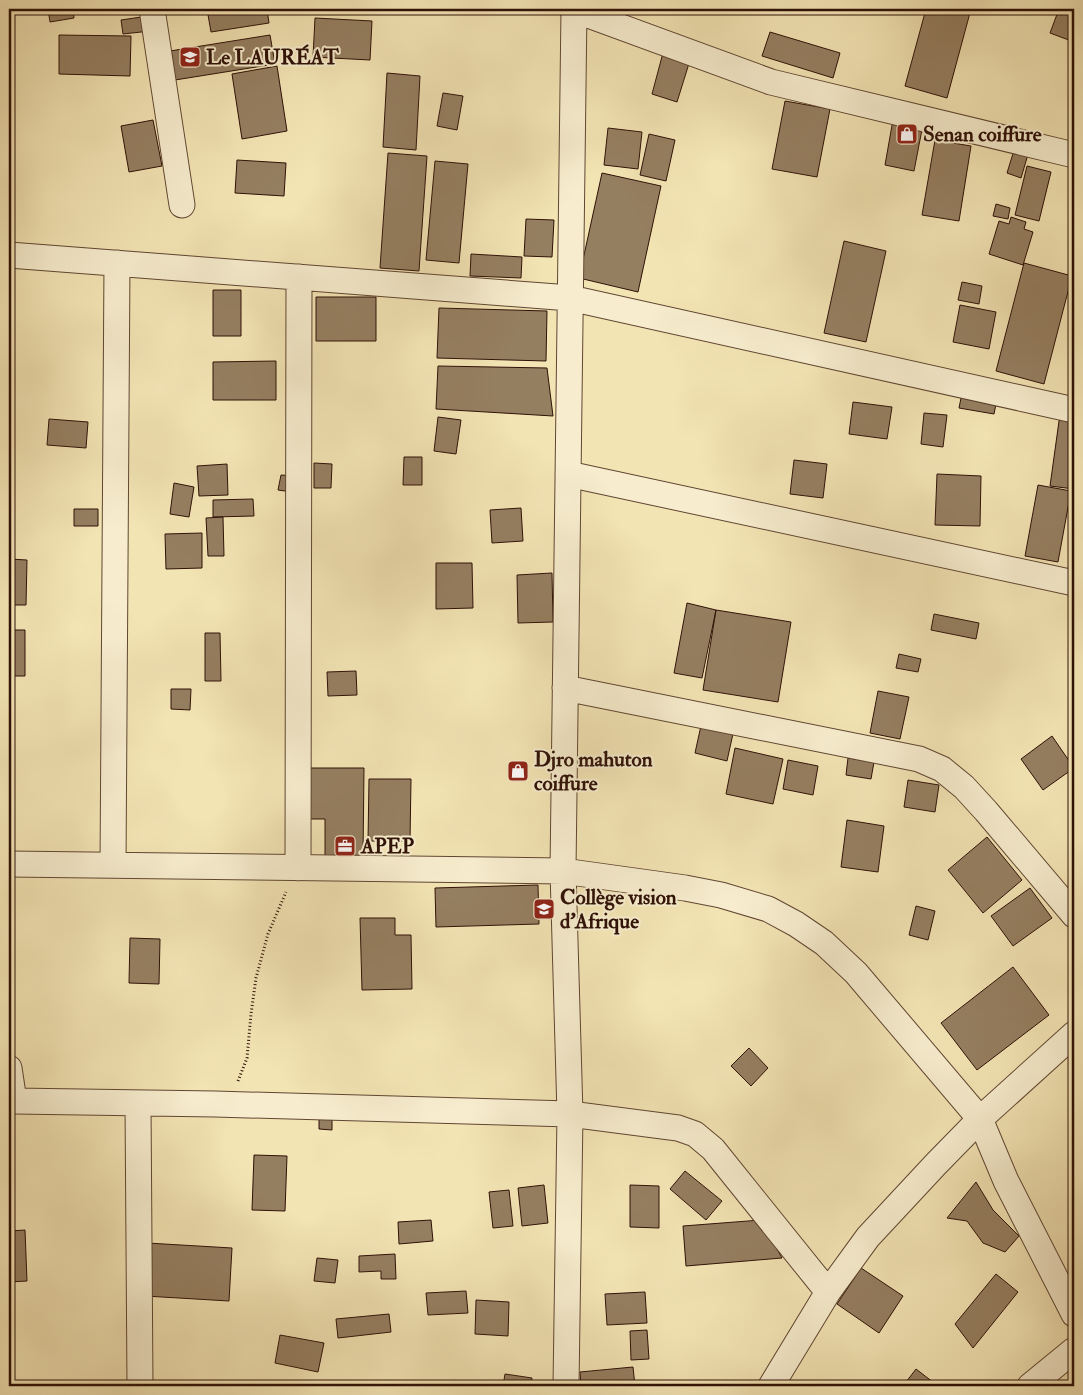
<svg xmlns="http://www.w3.org/2000/svg" width="1083" height="1395" viewBox="0 0 1083 1395" font-family="'IM FELL Double Pica',serif">
	<style>
		.building { fill: #957f61; stroke: #2f1107 }
		.lines { fill: none; stroke-linecap: round; stroke-linejoin: round }
		.street-casing { stroke: #604632; stroke-width: 27 }
		.path { stroke: #2f1107; stroke-width: 3; stroke-dasharray: 1 2.5; stroke-linecap: butt }
		.street { stroke: #f7edce; stroke-width: 25 }
		.labels { text-anchor: middle; stroke-width: 4; stroke-linejoin: round; paint-order: stroke }
		.poi-label { font-size: 21px; font-weight: bold; fill: #2f1107; stroke: #f7edce; text-anchor: start }
	</style>
	<rect width="100%" height="100%" fill="#f3e4b4"/>
	<filter id="stains"><feTurbulence type="fractalNoise" baseFrequency=".004" numOctaves="4"/><feColorMatrix values="0 0 0 0 .2 0 0 0 0 .09 0 0 0 0 .02 0 0 0 .5 -.17"/></filter>
	<radialGradient id="worn" r=".72"><stop offset=".6" stop-color="#630" stop-opacity="0"/><stop offset="1" stop-color="#630" stop-opacity=".3"/></radialGradient>
	<!-- building -->
	<path class="building" d="M48 9H73L74 18 50 22Z
		M207 9H267L269 23 211 32Z
		M677 9H713L712 13 677 10Z
		M926 9H971L947 98 905 86Z
		M1059 9H1074V42L1050 33Z
		M148 16 150 31 123 34 121 20Z
		M315 18 372 21 370 60 313 57Z
		M770 32 840 53 833 78 762 56Z
		M59 35 131 36 130 76 59 74Z
		M270 35 275 64 175 80 170 51Z
		M664 49 691 57 677 102 652 94Z
		M277 66 287 131 242 139 232 74Z
		M387 73 420 76 416 150 383 147Z
		M443 93 463 96 457 130 437 126Z
		M785 101 830 109 817 177 772 169Z
		M894 114 924 119 914 171 885 165Z
		M153 120 162 166 129 172 121 126Z
		M608 128 642 132 638 169 604 165Z
		M649 134 675 140 666 181 640 175Z
		M935 140 971 146 959 221 922 215Z
		M1015 147 1029 151 1021 178 1007 173Z
		M388 153 427 156 419 271 380 268Z
		M237 160 286 163 284 196 235 193Z
		M435 161 468 164 459 263 426 260Z
		M1027 166 1051 172 1039 221 1015 215Z
		M602 173 661 186 638 292 579 278Z
		M996 204 1010 208 1008 219 993 216Z
		M1011 217 1026 222 1024 229 1033 232 1023 265 989 254 999 221 1009 224Z
		M526 219 554 220 552 257 524 256Z
		M844 241 886 251 866 342 824 333Z
		M471 254 522 257 521 278 470 276Z
		M1024 263 1072 276 1044 384 996 371Z
		M962 282 982 286 979 304 958 300Z
		M213 290H241V336H213Z
		M316 297H376V341H316Z
		M960 305 996 312 989 349 953 342Z
		M439 308 547 311 546 361 437 358Z
		M276 361V400H213V362Z
		M438 366 547 368 553 416 436 409Z
		M962 393 997 399 994 414 959 408Z
		M853 402 892 407 887 439 849 434Z
		M924 413 947 415 943 447 921 444Z
		M1060 414 1074 416V489L1050 486Z
		M438 417 461 420 456 454 434 451Z
		M49 419 88 422 86 448 47 445Z
		M404 457H422V485H403Z
		M794 460 827 464 823 498 790 494Z
		M314 463 332 464 331 488H314Z
		M227 464 228 495 199 496 197 466Z
		M937 474 981 476 980 526 935 525Z
		M281 475 294 476 292 492 278 490Z
		M174 483 194 487 189 517 170 514Z
		M1038 485 1071 491 1058 562 1025 556Z
		M253 499 254 516 213 517V500Z
		M521 508 523 541 492 543 490 510Z
		M74 509H98V526H74Z
		M223 517 224 556H208L206 518Z
		M202 533V568L166 569 165 534Z
		M9 559 27 560 26 605H9Z
		M436 563H472L473 608 436 609Z
		M552 573 553 622 518 623 517 575Z
		M687 603 716 610 702 678 674 673Z
		M716 610 791 622 778 702 703 690Z
		M934 614 979 623 976 639 931 630Z
		M9 630H25V676H9Z
		M205 633H220L221 681H205Z
		M899 654 921 659 918 672 896 668Z
		M356 671 357 695 328 696 327 672Z
		M171 689H191L190 710 171 709Z
		M878 691 909 697 900 739 870 733Z
		M702 721 734 729 727 761 695 753Z
		M1052 736 1074 768 1043 790 1021 759Z
		M735 748 783 759 773 804 726 794Z
		M848 758 874 762 871 779 846 775Z
		M788 760 818 766 813 795 783 789Z
		M309 768H364L363 856H325V819H309Z
		M369 779H411L410 841H368Z
		M908 780 939 785 935 812 904 807Z
		M847 820 884 826 878 872 841 867Z
		M987 837 1022 880 983 913 948 870Z
		M538 885 539 924 436 927 435 888Z
		M1030 888 1052 918 1013 946 991 916Z
		M916 906 935 911 928 940 909 935Z
		M360 918H395V935H411L412 989 362 990Z
		M130 938 160 939 159 984 129 983Z
		M1013 967 1049 1015 977 1070 941 1023Z
		M749 1048 768 1068 751 1086 731 1066Z
		M319 1113H332V1130L319 1129Z
		M254 1155 287 1156 285 1211 252 1210Z
		M685 1171 722 1201 706 1220 670 1189Z
		M976 1182 993 1210 1019 1236 1005 1252 983 1243 967 1221 947 1218Z
		M544 1185 548 1223 522 1226 518 1188Z
		M630 1185 659 1186V1228L630 1227Z
		M509 1190 513 1226 493 1228 489 1192Z
		M431 1220 433 1241 399 1244 398 1222Z
		M761 1220 782 1258 686 1266 683 1226Z
		M25 1230 27 1281 9 1282V1231Z
		M147 1243 232 1248 229 1301 145 1296Z
		M395 1254 396 1279H381V1271L359 1272V1256Z
		M317 1258 338 1260 335 1283 314 1281Z
		M861 1268 903 1296 879 1333 837 1304Z
		M996 1274 1018 1292 973 1348 955 1324Z
		M466 1291 468 1313 428 1315 426 1293Z
		M645 1292 647 1323 607 1325 605 1294Z
		M476 1300 509 1302 508 1336 475 1334Z
		M389 1314 391 1332 338 1338 336 1319Z
		M647 1330 649 1359 631 1360 630 1331Z
		M280 1335 324 1343 318 1372 275 1363Z
		M633 1367 635 1386H581L580 1372Z
		M916 1369 938 1386H903Z
		M505 1374 532 1378 531 1386H503Z"/>
	<g class="lines">
		<!-- street casing -->
		<g class="street-casing">
			<path id="street" d="M152 9 182 205
				M572 9 771 82 1074 155
				M9 255 570 298 1074 410
				M568 474 1074 583
				M565 688 919 759 942 769 964 787 986 811 1074 915
				M9 864 563 871 685 888 721 895 768 909 796 924 824 943 856 973 980 1119 1006 1181 1074 1314
				M113 865 117 263
				M298 868 299 277
				M9 1068 14 1101
				M14 1101 215 1104 570 1114 678 1128 695 1134 713 1149 828 1292
				M138 1103 140 1386
				M566 1386 570 1114 563 871 574 9
				M771 1386 828 1292 868 1237 936 1164 980 1119 1074 1034
				M1030 1386 1074 1350"/>
		</g>
		<!-- path -->
		<path class="path" d="M238 1081 247 1058 251 1014 256 978 268 934 286 892"/>
		<!-- street -->
		<use href="#street" class="street"/>
	</g>
	<!-- icons -->
	<defs>
		<g id="school-square" transform="scale(1.125)"><rect x="-9" y="-9" width="18" height="18" rx="4" fill="#8f2418" stroke="#f7edce"/><path d="M0-5L7-2L0 1L-7-2ZM-4 1L0 2.5L4 1V4Q0 6-4 4Z" fill="#fff"/></g>
		<g id="shop-square" transform="scale(1.125)"><rect x="-9" y="-9" width="18" height="18" rx="4" fill="#8f2418" stroke="#f7edce"/><path d="M-5-2.5h2.3a2.7 3.5 0 0 1 5.4 0H5L5.5 6h-11ZM-1.5-2.5h3a1.5 2.3 0 0 0-3 0Z" fill="#fff"/></g>
		<g id="office-square" transform="scale(1.125)"><rect x="-9" y="-9" width="18" height="18" rx="4" fill="#8f2418" stroke="#f7edce"/><path d="M-6-3h4V-5.5h4V-3h4V5H-6ZM-1-4.5V-3h2v-1.5ZM-6 0V1H6V0Z" fill="#fff"/></g>
	</defs>
	<g fill-rule="evenodd">
		<use href="#school-square" x="190" y="57"/>
		<use href="#shop-square" x="907" y="134"/>
		<use href="#shop-square" x="518" y="771"/>
		<use href="#office-square" x="345" y="846"/>
		<use href="#school-square" x="544" y="909"/>
	</g>
	<g class="labels">
		<!-- poi labels -->
		<g class="poi-label">
			<text x="206" y="64">Le LAURÉAT</text>
			<text x="923" y="141">Senan coiffure</text>
			<text x="534" y="766">Djro mahuton<tspan x="534" dy="24">coiffure</tspan></text>
			<text x="361" y="853">APEP</text>
			<text x="560" y="904">Collège vision<tspan x="560" dy="24">d'Afrique</tspan></text>
		</g>
	</g>
	<!-- margin -->
	<rect width="1083" height="1395" fill="none" stroke="#f3e4b4" stroke-width="30"/>
	<rect x="10" y="10" width="1063" height="1375" fill="none" stroke="#2f1107" stroke-width="2.5"/>
	<rect x="15" y="15" width="1053" height="1365" fill="none" stroke="#2f1107"/>
	<rect width="100%" height="100%" filter="url(#stains)"/>
	<rect width="100%" height="100%" fill="url(#worn)"/>
</svg>
